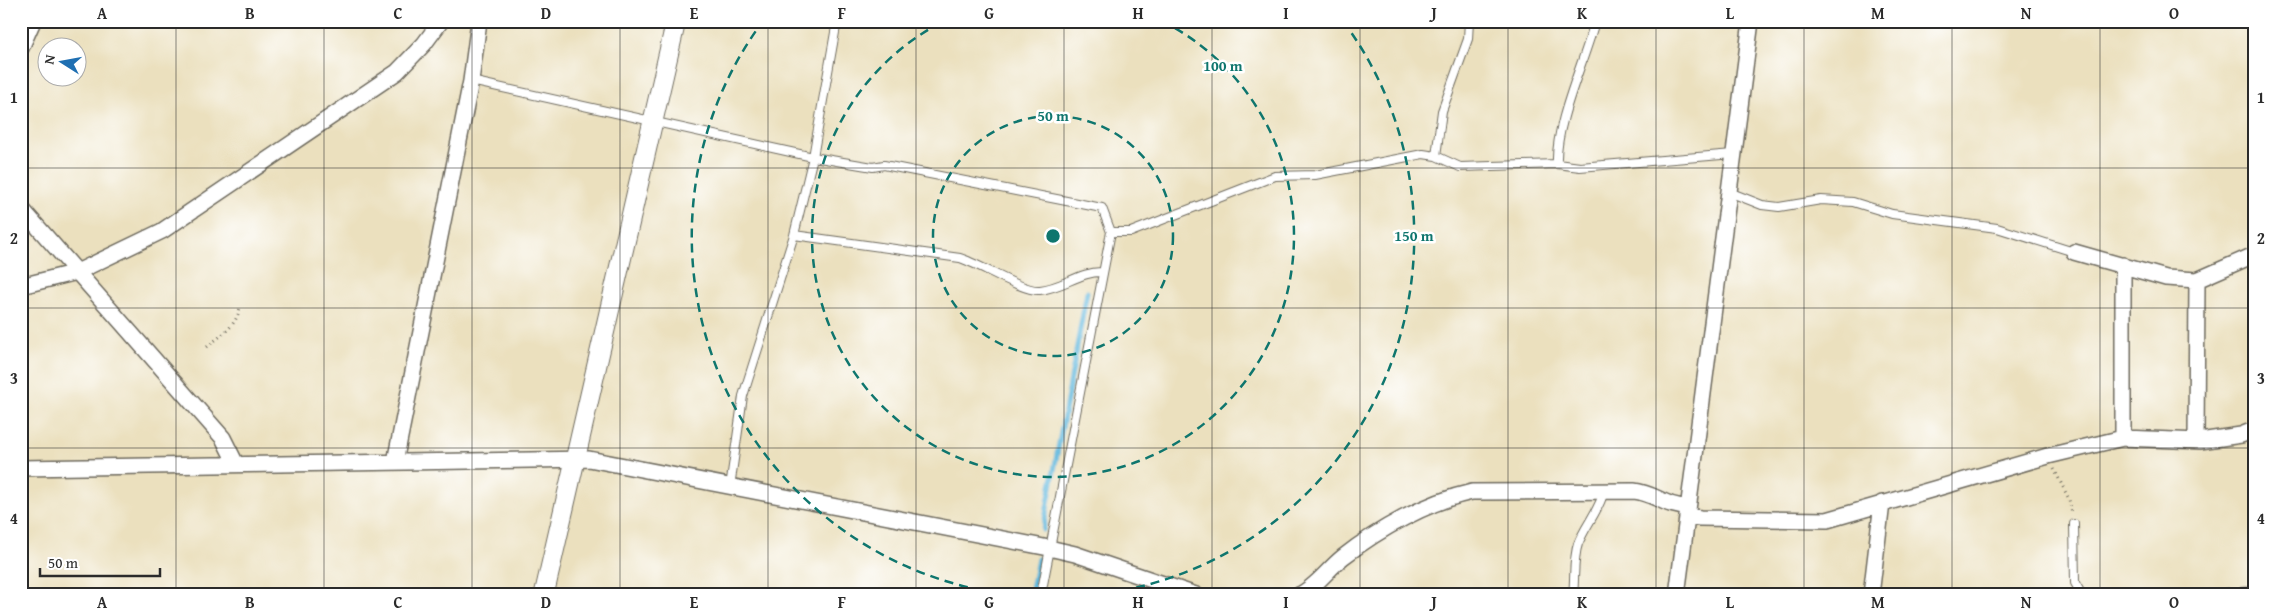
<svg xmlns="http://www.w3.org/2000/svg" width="2275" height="616" viewBox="0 0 2275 616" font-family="'Gentium Book Plus',serif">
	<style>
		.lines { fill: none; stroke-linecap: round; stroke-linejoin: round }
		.stream { stroke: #60b7dc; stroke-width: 5 }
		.service-casing { stroke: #6e6a5e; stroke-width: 10 }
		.minor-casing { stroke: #6e6a5e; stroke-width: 18 }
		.tertiary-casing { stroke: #6e6a5e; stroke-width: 21 }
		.path { stroke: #6e6a5e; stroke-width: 3; stroke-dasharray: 1 4; stroke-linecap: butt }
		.service { stroke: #fff; stroke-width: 8 }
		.minor { stroke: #fff; stroke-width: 15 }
		.tertiary { stroke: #fff; stroke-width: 19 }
		.grid { fill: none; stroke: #2b2b2b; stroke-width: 1; stroke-opacity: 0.55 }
		.ring { fill: none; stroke: #0f766e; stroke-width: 2.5; stroke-dasharray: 9 6 }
		.centre { fill: #0f766e; stroke: #fff; stroke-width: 2.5 }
		.ring-label { font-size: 15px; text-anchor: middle; font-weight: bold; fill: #0f766e; stroke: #fff; stroke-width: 5; stroke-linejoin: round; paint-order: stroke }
		.neatline { fill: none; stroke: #2b2b2b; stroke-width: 2 }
		.grid-label { font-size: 16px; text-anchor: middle; font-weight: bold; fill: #2b2b2b }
	</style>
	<rect width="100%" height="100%" fill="#fff"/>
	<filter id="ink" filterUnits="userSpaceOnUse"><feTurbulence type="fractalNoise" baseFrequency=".02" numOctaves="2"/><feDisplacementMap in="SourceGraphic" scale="10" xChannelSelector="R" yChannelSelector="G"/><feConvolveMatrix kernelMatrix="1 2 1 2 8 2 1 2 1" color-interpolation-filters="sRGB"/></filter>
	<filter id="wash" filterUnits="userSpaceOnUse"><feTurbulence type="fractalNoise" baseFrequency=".0096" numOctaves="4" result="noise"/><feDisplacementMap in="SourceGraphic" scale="20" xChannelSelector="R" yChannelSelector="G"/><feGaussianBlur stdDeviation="1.12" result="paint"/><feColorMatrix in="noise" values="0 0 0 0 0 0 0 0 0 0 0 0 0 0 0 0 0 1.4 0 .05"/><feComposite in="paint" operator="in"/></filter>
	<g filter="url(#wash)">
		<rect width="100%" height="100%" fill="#ebe0be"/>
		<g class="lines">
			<!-- stream -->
			<path class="stream" d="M1043 530 1087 292
				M1031 595 1038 559"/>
		</g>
	</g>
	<g filter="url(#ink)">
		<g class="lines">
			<!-- service casing -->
			<g class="service-casing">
				<path id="service" d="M471 81 813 157 873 167 884 165 1102 208 1111 232 1041 595
					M1436 156 1442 111 1468 39 1469 21
					M1557 164C1555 123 1584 63 1595 21
					M1729 192 1762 205 1779 207 1821 200 1853 202 1892 214 1997 228 2074 252
					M1111 232H1131L1275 176 1315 175 1423 154 1436 156 1460 167 1557 164 1580 167 1733 154
					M794 235 960 258C980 264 1023 292 1040 290 1062 288 1081 271 1103 272
					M730 487 743 396 794 235 813 157 837 21
					M2074 524 2075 583 2082 595
					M1573 595C1575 579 1573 558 1578 544 1586 524 1599 511 1604 491
					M2193 595 2254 591"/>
			</g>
			<!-- minor casing -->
			<g class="minor-casing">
				<path id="minor" d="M21 48 33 21
					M21 208 223 438 236 464
					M2074 252 2166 278 2197 280 2254 255
					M2123 265V438
					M21 286 77 272 162 231 397 72 424 44 441 21
					M2196 441 2197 280
					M395 462 471 81 479 21
					M21 468 589 459 1049 548 1075 554 1196 595
					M1687 516 1700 518 1827 520 2048 456 2123 438 2200 441 2241 435 2254 430
					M1299 595C1316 587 1328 569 1343 557 1379 529 1427 502 1472 492L1634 491C1655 493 1665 507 1688 507
					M1677 595 1751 21
					M1871 595 1882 503"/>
			</g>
			<!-- tertiary casing -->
			<g class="tertiary-casing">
				<path id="tertiary" d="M544 595 676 21"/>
			</g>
			<!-- path -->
			<path class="path" d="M207 347C221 335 237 326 240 307
				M2054 469 2069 499 2072 514"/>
			<!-- service -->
			<use href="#service" class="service"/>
			<!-- minor -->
			<use href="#minor" class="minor"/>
			<!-- tertiary -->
			<use href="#tertiary" class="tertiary"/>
		</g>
	</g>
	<!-- grid -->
	<path class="grid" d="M176 21V595M324 21V595M472 21V595M620 21V595M768 21V595M916 21V595M1064 21V595M1212 21V595M1360 21V595M1508 21V595M1656 21V595M1804 21V595M1952 21V595M2100 21V595M21 168H2254M21 308H2254M21 448H2254"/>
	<!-- distance rings -->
	<g class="ring">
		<circle cx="1053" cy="236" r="120"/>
		<path d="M1162 21A241 241 0 1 1 944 21"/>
		<path d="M1012 595A361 361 0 0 1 763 21M1343 21A361 361 0 0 1 1094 595"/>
	</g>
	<circle cx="1053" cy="236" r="8" class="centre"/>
	<g class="ring-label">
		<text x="1223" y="71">100 m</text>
		<text x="1053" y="121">50 m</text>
		<text x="1414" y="241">150 m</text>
	</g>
	<!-- margin -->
	<rect width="2275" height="616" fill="none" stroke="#fff" stroke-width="55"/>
	<!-- north arrow -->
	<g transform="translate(62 62) rotate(281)"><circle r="24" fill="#ffffff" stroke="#aaaaaa"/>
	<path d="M0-4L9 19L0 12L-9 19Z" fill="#1f6fb2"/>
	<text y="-8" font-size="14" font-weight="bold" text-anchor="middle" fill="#2b2b2b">N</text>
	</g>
	<!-- scale -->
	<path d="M40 568v8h120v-8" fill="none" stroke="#2b2b2b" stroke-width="2.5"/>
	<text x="48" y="568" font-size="15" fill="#2b2b2b" stroke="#ffffff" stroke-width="4" paint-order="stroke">50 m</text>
	<rect x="28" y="28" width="2220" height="560" class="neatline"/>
	<g class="grid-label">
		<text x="102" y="19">A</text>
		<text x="250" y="19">B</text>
		<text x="398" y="19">C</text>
		<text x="546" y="19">D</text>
		<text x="694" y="19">E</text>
		<text x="842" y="19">F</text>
		<text x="989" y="19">G</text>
		<text x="1138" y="19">H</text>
		<text x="1286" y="19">I</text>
		<text x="1434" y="19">J</text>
		<text x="1582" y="19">K</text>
		<text x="1730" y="19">L</text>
		<text x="1878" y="19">M</text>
		<text x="2026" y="19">N</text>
		<text x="2174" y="19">O</text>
		<text x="14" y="103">1</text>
		<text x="2261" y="103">1</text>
		<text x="14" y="244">2</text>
		<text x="2261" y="244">2</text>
		<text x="14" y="384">3</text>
		<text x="2261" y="384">3</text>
		<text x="14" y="524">4</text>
		<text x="2261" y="524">4</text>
		<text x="102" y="608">A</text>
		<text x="250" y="608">B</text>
		<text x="398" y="608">C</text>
		<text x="546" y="608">D</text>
		<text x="694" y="608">E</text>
		<text x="842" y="608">F</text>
		<text x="989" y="608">G</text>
		<text x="1138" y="608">H</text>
		<text x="1286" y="608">I</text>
		<text x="1434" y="608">J</text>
		<text x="1582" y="608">K</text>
		<text x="1730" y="608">L</text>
		<text x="1878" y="608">M</text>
		<text x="2026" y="608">N</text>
		<text x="2174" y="608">O</text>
	</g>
</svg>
